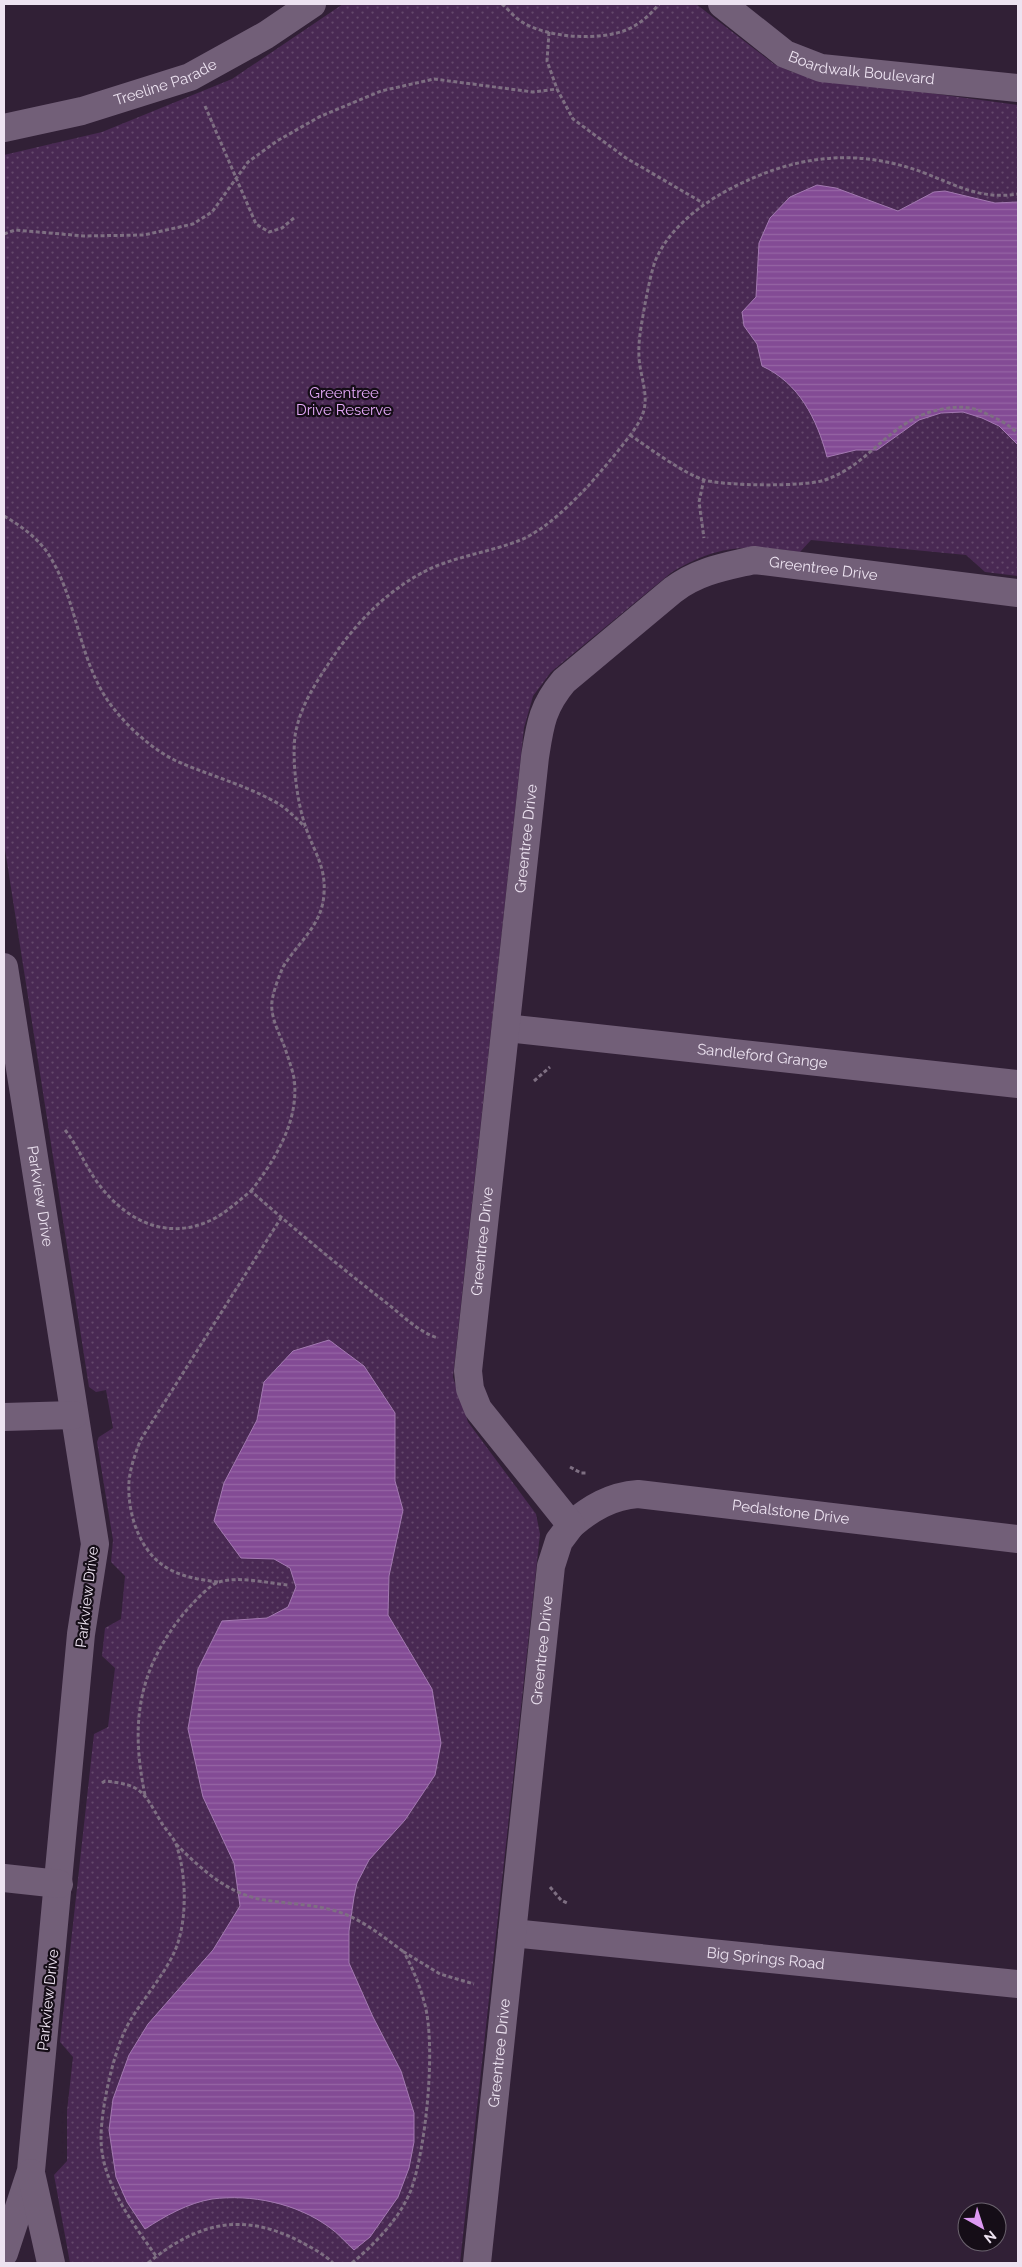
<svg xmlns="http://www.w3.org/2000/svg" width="1022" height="2267" viewBox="0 0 1022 2267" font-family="Raleway,sans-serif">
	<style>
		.green { fill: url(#green-dots) }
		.water { fill: url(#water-rules); stroke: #a379b1 }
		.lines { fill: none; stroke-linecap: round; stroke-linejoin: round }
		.path { stroke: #7e6f82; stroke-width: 3; stroke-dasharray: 4 2.5; stroke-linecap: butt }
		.minor { stroke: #725f78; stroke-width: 28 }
		.labels { text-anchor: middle; stroke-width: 4.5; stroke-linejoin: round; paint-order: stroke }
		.street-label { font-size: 15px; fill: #ede3f1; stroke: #150d17 }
		.park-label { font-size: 15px; fill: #e6aafa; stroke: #150d17 }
	</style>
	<defs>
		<pattern id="green-dots" width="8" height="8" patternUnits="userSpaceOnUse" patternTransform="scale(1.25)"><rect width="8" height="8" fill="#492953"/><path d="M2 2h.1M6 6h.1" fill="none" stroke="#64486c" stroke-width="1.8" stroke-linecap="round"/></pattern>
		<pattern id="water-rules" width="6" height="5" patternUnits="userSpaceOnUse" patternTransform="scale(1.25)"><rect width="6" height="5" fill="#834b95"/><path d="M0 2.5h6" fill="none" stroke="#9565a4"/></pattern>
	</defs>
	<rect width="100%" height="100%" fill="#312036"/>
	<!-- green -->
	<path class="green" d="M343 4H696L774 64 792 72 811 77 1018 105V576L985 572 966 555 811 540 800 552C747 545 720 544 672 572L551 672 533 696 524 728 453 1377 468 1422 536 1514 540 1534 460 2263H70L54 2175 67 2161V2111L73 2057 60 2042 94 1734 108 1727 115 1668 102 1656 105 1628 121 1619 125 1576 111 1562 113 1540 97 1442 99 1437 113 1428 106 1390 96 1392 89 1387 4 843V155L102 132 232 79Z"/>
	<!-- water -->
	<path class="water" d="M817 185 836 188 898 211 934 192 945 191 995 203 1018 202V445L999 426 982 418 963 412 941 413 919 420 877 450H856L827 457C817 419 799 383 762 366L757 344 744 326 742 312 756 297 759 243 770 218 790 197Z
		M329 1340 364 1366 395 1413V1481L403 1510 389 1576 388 1615 432 1689 441 1743 435 1775 405 1820 369 1860 357 1883 354 1897 349 1931V1963L373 2017 401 2071 414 2113V2142L409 2168 398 2197 370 2237 354 2250C346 2243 338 2233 329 2227 296 2203 251 2194 212 2199 188 2203 165 2216 145 2229L127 2202 116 2177 109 2130 113 2099 129 2055 148 2024 213 1950 240 1906 234 1863 203 1797 188 1729 198 1669 222 1621 267 1618 288 1607 296 1587 290 1568 274 1559 241 1558 214 1521 224 1483 257 1420 264 1382 293 1351Z"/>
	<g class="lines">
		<!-- path -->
		<path class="path" d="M502 4C508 9 514 17 522 22 547 38 599 41 626 30 639 25 650 15 659 4
			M549 32 547 61 557 89 573 119 626 158 703 203
			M205 106 256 224 269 232 282 228 294 218
			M4 234 15 230 84 236 144 235 193 224 212 212 248 162 277 141 319 117 381 91 434 79 533 92 557 89
			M630 435C649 448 683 473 704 480 726 486 804 487 825 480 872 464 890 418 943 409 959 406 972 406 987 414 998 419 1010 425 1018 434
			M704 479 699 502 704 538
			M4 516C21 526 38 538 49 555 79 603 78 664 114 709 131 730 155 752 181 763 214 777 248 786 279 804 288 810 297 819 305 827
			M534 1081 550 1067
			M65 1130C77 1145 84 1163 95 1179 121 1217 162 1241 207 1222 224 1215 237 1202 251 1191 294 1229 339 1266 384 1301 401 1314 418 1332 438 1338
			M251 1191C275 1160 300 1120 294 1078 292 1068 288 1058 285 1048 279 1032 268 1014 273 996 275 987 279 976 283 967 298 942 322 926 324 894 326 866 314 852 306 828 297 803 292 762 295 736 299 710 313 687 327 666 353 625 389 587 434 567 463 555 494 551 523 539 548 527 570 505 589 485 601 471 634 434 641 418 651 398 640 378 639 357 638 339 642 322 645 304 648 289 651 272 656 259 670 228 700 205 728 190 792 156 853 147 922 172 956 185 980 200 1018 194
			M570 1467 581 1473H587
			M218 1582C203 1580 187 1578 173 1571 141 1557 127 1515 129 1482 130 1468 135 1455 140 1441L281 1218
			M102 1783 105 1781C142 1785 143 1791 161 1822 165 1829 173 1837 176 1844 187 1875 188 1925 173 1955 161 1979 143 1999 130 2021 114 2047 101 2108 101 2138 101 2182 132 2222 156 2256
			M145 1795C130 1723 138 1669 185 1612 192 1604 210 1584 219 1582 240 1576 267 1583 288 1585
			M176 1844C201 1869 229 1895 265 1900 289 1904 312 1904 336 1911 362 1919 382 1936 404 1952
			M550 1887 561 1900 567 1903
			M148 2263C197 2223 242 2211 301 2242 312 2248 324 2254 333 2263
			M352 2263C375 2244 400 2218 411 2190 426 2148 436 2048 425 2005 420 1986 413 1969 404 1952L440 1974 474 1984"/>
		<!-- minor -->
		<g class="minor">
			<path id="s1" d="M722 4 785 54 821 68 1018 88"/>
			<path id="s2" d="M4 128 82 111 190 77 266 35 312 4"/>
			<path id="s3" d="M4 967 95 1544 81 1634 31 2171 4 2253"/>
			<path id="s4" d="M506 1028 1018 1084"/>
			<path d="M4 1417 74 1415"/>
			<path id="s5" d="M571 1525C591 1508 611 1496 638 1494L1018 1539"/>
			<path d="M4 1878 59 1884"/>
			<path id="s6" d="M512 1933 1018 1984"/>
			<path d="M31 2173 51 2263"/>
			<path id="s7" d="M477 2263 551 1566 559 1541 571 1525 478 1409 470 1389 468 1371 535 757C540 725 542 707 564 681L673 590C698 571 724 567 754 560L1018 593"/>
		</g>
	</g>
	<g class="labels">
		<!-- street labels -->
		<g class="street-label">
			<text dy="5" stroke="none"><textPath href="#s1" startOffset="159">Boardwalk Boulevard</textPath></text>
			<text dy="5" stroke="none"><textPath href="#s2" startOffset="168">Treeline Parade</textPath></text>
			<text dy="5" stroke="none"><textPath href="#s7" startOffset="1935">Greentree Drive</textPath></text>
			<text dy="5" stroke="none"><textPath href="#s7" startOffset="1471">Greentree Drive</textPath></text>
			<text dy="5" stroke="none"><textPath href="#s4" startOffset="258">Sandleford Grange</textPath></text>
			<text dy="5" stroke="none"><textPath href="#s3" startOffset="232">Parkview Drive</textPath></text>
			<text dy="5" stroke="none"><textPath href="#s7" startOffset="1066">Greentree Drive</textPath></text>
			<text dy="5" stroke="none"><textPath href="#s5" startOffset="229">Pedalstone Drive</textPath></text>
			<text transform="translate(87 1597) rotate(-83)" y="5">Parkview Drive</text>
			<text dy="5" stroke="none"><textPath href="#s7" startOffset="616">Greentree Drive</textPath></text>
			<text dy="5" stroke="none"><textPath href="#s6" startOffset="255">Big Springs Road</textPath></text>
			<text transform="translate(48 2000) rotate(-84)" y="5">Parkview Drive</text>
			<text dy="5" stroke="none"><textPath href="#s7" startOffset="211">Greentree Drive</textPath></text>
		</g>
		<!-- park labels -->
		<g class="park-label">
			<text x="344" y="398">Greentree<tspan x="344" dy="17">Drive Reserve</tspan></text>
		</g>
	</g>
	<!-- border -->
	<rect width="1022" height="2267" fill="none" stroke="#ede3f1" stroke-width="10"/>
	<!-- north arrow -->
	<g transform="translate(982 2227) rotate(141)"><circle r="24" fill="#150d17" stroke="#6b636e"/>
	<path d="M0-4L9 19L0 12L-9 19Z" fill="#dd99f3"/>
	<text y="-8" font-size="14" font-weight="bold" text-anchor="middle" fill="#ede3f1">N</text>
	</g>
</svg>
